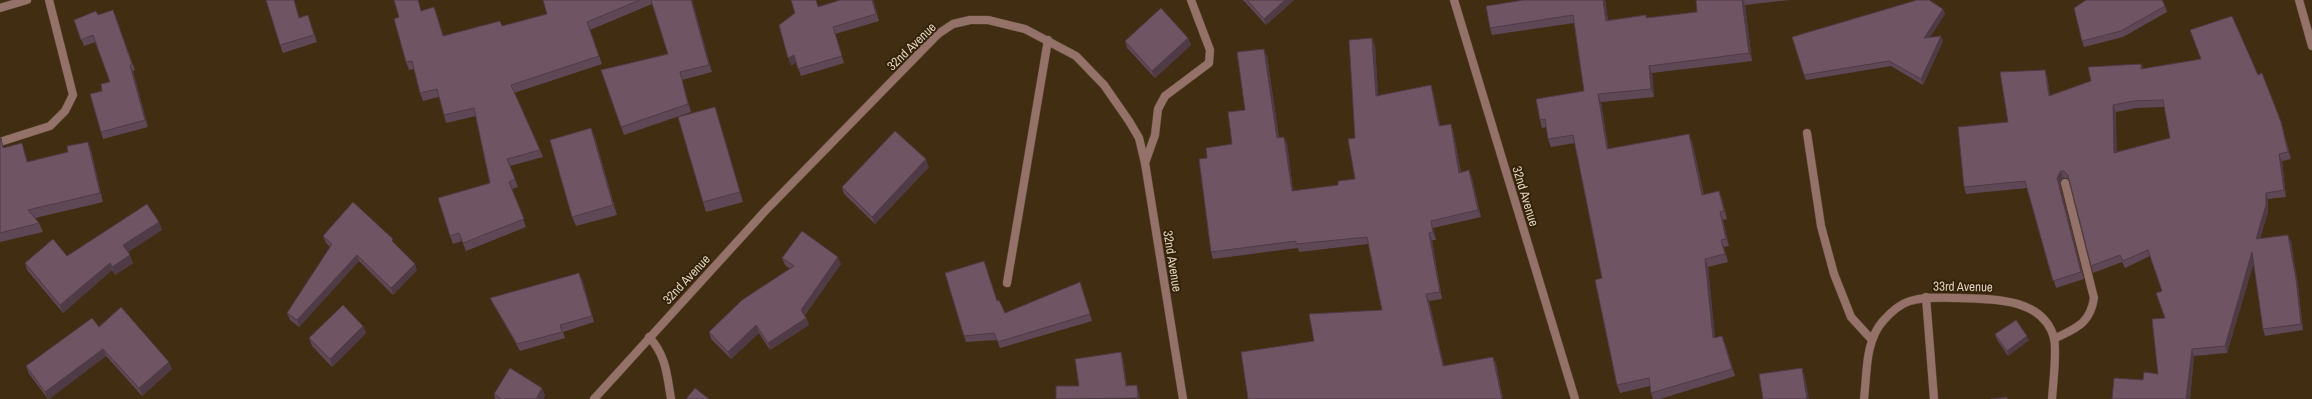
<svg xmlns="http://www.w3.org/2000/svg" width="2312" height="399" viewBox="0 0 2312 399" font-family="'Archivo Narrow',sans-serif">
	<style>
		.lines { fill: none; stroke-linecap: round; stroke-linejoin: round }
		.lane-casing { stroke: #5c4b32; stroke-width: 9 }
		.street-casing { stroke: #5c4b32; stroke-width: 9 }
		.lane { stroke: #947269; stroke-width: 8 }
		.street { stroke: #947269; stroke-width: 8 }
		.wall { fill: #5f4855; fill-rule: evenodd }
		.shaded-wall { fill: #4e3b45 }
		.building { fill: #6f5463; stroke: #4e3b45; fill-rule: evenodd }
		.labels { text-anchor: middle; stroke-width: 4; stroke-linejoin: round; paint-order: stroke }
		.street-label { font-size: 13px; fill: #ddd1c2; stroke: #352308 }
	</style>
	<rect width="100%" height="100%" fill="#402d12"/>
	<g class="lines">
		<!-- lane casing -->
		<g class="lane-casing">
			<path id="lane" d="M1807 133 1821 226 1834 274 1851 317 1872 340
				M1145 163 1155 135 1158 109 1165 96 1209 63 1210 50 1191 0
				M1007 283 1048 40
				M1926 297 1934 399
				M649 337C666 355 667 375 671 399
				M2054 339C2076 328 2090 324 2094 298L2065 183"/>
		</g>
		<!-- street casing -->
		<g class="street-casing">
			<path id="street" d="M1454 0 1575 399
				M2299 0 2312 46
				M0 8 27 0
				M0 142 50 126 65 111 73 95 49 0
				M594 399 766 210 938 34 953 24 970 20H988L1025 29 1076 56 1104 85 1129 121 1139 138 1145 163 1183 399
				M1864 399C1867 374 1865 341 1883 321 1890 313 1900 304 1910 301 1926 296 1942 298 1958 298 1991 299 2043 297 2054 338 2057 351 2053 385 2052 399"/>
		</g>
		<!-- lane -->
		<use href="#lane" class="lane"/>
		<!-- street -->
		<use href="#street" class="street"/>
	</g>
	<!-- wall -->
	<path class="wall" d="M543 0H692L712 72 682 80 691 112 624 135 601 70 668 54 652 4 590 30 602 64 514 93 540 150 543 157 510 166 518 187 512 189 526 227 466 251 462 241 453 244 450 236 490 183 476 116 446 123 444 115 439 97 423 101 420 93 414 69 409 70 406 62 399 17 434 7 443 36 502 26 547 14Z
		M791 0H816L818 6 873 0 879 21 835 34 844 63 801 76 796 62 791 66 795 13Z
		M1243 0H1294L1266 25Z
		M1524 0H1605L1608 20 1646 15 1647 18 1697 12 1696 0H1790L1745 5 1752 61 1652 73 1654 97 1601 102 1608 149 1692 141 1704 195 1719 191 1722 199 1727 219 1723 220 1729 246 1724 247 1728 262 1708 267 1715 338 1725 343 1735 376 1660 399H1653L1651 393 1650 386 1620 393 1617 385 1602 278 1575 143 1551 147 1548 139 1546 127 1542 128 1540 120 1584 91 1574 23 1492 35 1490 28Z
		M2165 6 2167 12 2123 37 2084 47 2082 41Z
		M1943 9 1945 14 1930 37 1943 41 1923 85 1891 66 1806 80 1804 75Z
		M113 10 135 70 133 71 148 127 103 139 101 132 102 91 110 82 95 42 84 46 74 20 98 15Z
		M308 15 317 42 283 53 280 45Z
		M1188 38 1191 45 1155 78 1127 48 1125 41Z
		M1375 46 1378 96 1433 92 1440 126 1451 124 1453 131 1461 172 1469 170 1472 178 1481 217 1433 228 1436 240H1432L1442 299 1429 301 1444 366 1493 357 1496 364 1503 399H1248L1314 341 1382 310 1368 244 1299 252 1298 248 1213 259 1211 252 1207 158 1232 144 1245 110 1267 56 1279 138 1284 137 1287 144 1293 191 1338 185 1355 179V138Z
		M2141 64 2143 69 2258 75 2283 129 2291 159 2282 161 2286 197 2268 199V212L2260 238 2291 241 2298 286 2303 330 2265 336 2263 329 2254 262 2227 353 2194 356 2190 399H2112L2143 380 2158 374 2165 318 2162 291 2150 256 2125 268 2122 262 2093 273 2091 266 2069 181 2067 178H2063L2060 184 2084 279 2056 288 2027 188 1966 194 1964 187 2008 122 2045 70 2047 77 2050 95ZM2164 107 2170 138 2116 152V112L2136 108Z
		M715 107 718 117 743 202 706 212 703 202Z
		M591 128 595 138 617 215 576 226 572 217Z
		M0 138 4 148 22 143 27 162 91 150 103 202 35 218 39 223 43 232 0 242Z
		M929 167 875 224 844 194 842 187Z
		M159 222 162 230 128 252 133 263 115 275 112 270 63 313 27 270 25 263 67 256Z
		M323 236 395 244 417 270 393 295 359 261 299 327 290 320 287 313 330 247 326 243Z
		M782 258 841 264 805 315 809 325 770 350 759 333 731 359 711 339 709 332 790 269 785 265Z
		M984 261 997 301 1005 313 1080 282 1092 321 1000 348 997 340 966 342 964 336Z
		M582 279 594 322 563 332 565 338 520 351 493 304 490 298Z
		M363 326 366 333 332 367 312 346 309 338Z
		M99 327 172 369 142 396 106 356 49 399H48L29 374 26 366Z
		M1995 334 2029 340 2008 356 1996 338Z
		M494 394 545 395 543 399H495Z"/>
	<!-- shaded-wall -->
	<path class="shaded-wall" d="M691 0H692L712 72 709 65Z
		M1285 0H1294L1266 25 1264 19Z
		M1603 0H1605L1609 28 1606 21Z
		M1742 0H1743L1745 5 1752 61 1749 53Z
		M434 7 437 15 446 44 443 36Z
		M1943 9 1945 14 1926 44 1924 38Z
		M1941 36 1943 41 1923 85 1921 79Z
		M1188 38 1191 45 1155 78 1152 71Z
		M1372 38 1375 46 1379 104 1376 96Z
		M1264 49 1267 56 1280 145 1277 138Z
		M794 55 796 62 791 66 788 58Z
		M130 65 133 71 148 127 145 120Z
		M1649 66 1652 73 1654 97 1651 89Z
		M2045 70 2047 77 2051 103 2049 96Z
		M680 72 682 80 691 112 688 104Z
		M1431 85 1433 92 1442 133 1439 126Z
		M1598 94 1601 102 1610 157 1607 149Z
		M2113 105 2116 112 2117 160 2114 153Z
		M2281 122 2283 129 2291 159 2288 152Z
		M1451 124 1453 131 1462 180 1459 173Z
		M591 128 595 138 617 215 613 205Z
		M1689 134 1692 141 1705 203 1702 195Z
		M1284 137 1287 144 1294 198 1292 191Z
		M88 142 91 150 103 202 100 193Z
		M22 143 25 152 30 170 27 162Z
		M2279 154 2282 161 2286 197 2284 190Z
		M926 159 929 167 875 224 872 217Z
		M1469 170 1472 178 1481 217 1478 210Z
		M2061 171 2063 178 2060 184 2084 279 2081 272 2057 178Z
		M1719 191 1722 199 1727 219 1724 211Z
		M2266 193 2268 199V212L2258 246 2256 239Z
		M1720 212 1723 220 1729 246 1726 239Z
		M1431 221 1433 228 1436 240 1433 232Z
		M159 222 162 230 126 253 123 245Z
		M1429 233 1432 240 1442 299 1440 292Z
		M2288 235 2291 241 2298 286 2303 330 2301 324Z
		M1721 240 1724 247 1728 262 1725 254Z
		M2252 252 2255 258 2227 353 2225 346Z
		M130 255 133 263 115 275 112 267Z
		M357 255 359 261 299 327 297 320Z
		M838 257 841 264 803 317 801 310Z
		M1705 259 1708 267 1716 346 1713 338Z
		M110 263 112 270 63 313 60 305Z
		M415 264 417 270 393 295 391 288Z
		M579 273 582 279 594 322 592 316Z
		M1426 294 1429 301 1446 374 1443 366Z
		M806 318 809 325 770 350 768 343Z
		M756 325 759 333 731 359 728 352Z
		M363 326 366 333 332 367 330 359Z
		M1722 336 1725 343 1735 376 1732 369Z
		M2027 336 2029 340 2008 356 2007 351Z
		M103 349 106 356 49 399H48L45 392Z
		M2192 349 2194 356 2190 399H2186Z
		M1121 352 1123 358 1128 392 1126 386Z
		M1493 357 1496 364 1503 399H1502Z
		M169 362 172 369 142 396 139 388Z
		M1802 368 1805 377 1809 399H1807Z
		M1137 385 1139 392 1140 399 1138 398Z
		M542 388 545 395 543 399H536Z"/>
	<!-- building -->
	<path class="building" d="M266 0H294L299 18 308 15 314 35 280 45Z
		M394 0H418L421 11 434 7 443 36 500 21 502 26 547 14 543 0H640L587 22 599 56 511 85 540 150 507 159 515 179 509 182 524 219 463 243 459 233 450 236 438 198 490 183 474 108 444 115 437 89 420 93 412 61 406 62 394 19 399 17Z
		M651 0H691L709 65 680 72 688 104 621 127 601 70 668 54Z
		M791 0H816L818 7 840 0H872L876 14 833 27 842 56 798 69 794 55 788 58 779 25 795 13Z
		M1247 0H1285L1264 19Z
		M1524 0H1603L1606 21 1646 15V18L1697 12 1696 0H1742L1749 53 1649 66 1651 89 1598 94 1607 149 1689 134 1702 195 1719 191 1724 211 1720 212 1726 239 1721 240 1725 254 1705 259 1713 338 1722 336 1732 369 1651 393 1649 378 1617 385 1595 280 1602 278 1573 135 1548 139 1545 119 1540 120 1536 99 1584 91 1573 15 1490 28 1486 6Z
		M1917 0H1929L1943 9 1924 38 1941 36 1921 79 1889 61 1804 75 1792 37Z
		M2086 0H2162L2165 6 2121 31 2082 41 2074 8Z
		M1161 8 1188 38 1152 71 1125 41Z
		M113 10 132 64 130 65 145 120 101 132 90 94 102 91 101 84 110 82 93 35 81 40 74 20 96 11 98 15Z
		M2232 16 2258 75 2262 73 2281 122 2288 152 2279 154 2284 190 2266 193V205L2256 239 2288 235 2296 279 2301 324 2263 329 2252 252 2225 346 2192 349 2186 399H2112L2114 378 2143 380 2144 372 2158 374 2152 319 2165 318 2156 293 2162 291 2148 250 2123 261 2120 255 2091 266 2068 175 2064 171H2061L2057 178 2081 272 2053 281 2025 181 1964 187 1958 127 2008 122 2000 72 2045 70 2049 96 2091 81 2088 67 2141 64V69L2201 59 2190 30ZM2163 100 2170 138 2114 153 2113 105 2133 101Z
		M1372 38 1376 96 1431 85 1439 126 1451 124 1459 173 1469 170 1478 210 1431 221 1433 232 1429 233 1440 292 1426 294 1443 366 1493 357 1502 399H1248L1241 352 1314 341 1309 314 1382 310 1367 237 1296 244V241L1211 252 1199 159 1207 158 1206 148 1232 144 1228 112 1245 110 1237 52 1264 49 1277 138 1284 137 1292 191 1338 185V181L1355 179 1348 139 1355 138 1349 40Z
		M715 107 740 192 703 202 678 117Z
		M591 128 613 205 572 217 550 140Z
		M895 131 926 159 872 217 842 187Z
		M0 138H1L3 148 22 143 27 162 68 152 67 146 88 142 100 193 28 210 39 223 0 233Z
		M353 202 393 239 392 241 415 264 391 288 357 255 297 320 287 313 332 244 323 236Z
		M147 204 159 222 123 245 130 255 112 267 110 263 60 305 25 263 53 239 67 256Z
		M802 231 838 257 801 310 806 318 768 343 756 325 728 352 709 332 742 300 794 266 782 258Z
		M984 261 997 301 999 300 1005 313 1080 282 1090 314 998 342 994 333 964 336 945 273Z
		M579 273 592 316 560 325 562 332 517 344 490 298Z
		M343 305 363 326 330 359 309 338Z
		M121 307 169 362 139 388 103 349 45 392 26 366 92 318 99 327Z
		M2016 320 2027 336 2007 351 1995 334Z
		M1121 352 1126 386 1137 385 1138 398 1056 399V386H1079L1075 359Z
		M510 368 542 388 536 399H501L494 394Z
		M1802 368 1807 399H1763L1759 374Z
		M695 388 709 399H686Z
		M2007 397V399H1991Z"/>
	<g class="labels">
		<!-- street labels -->
		<g class="street-label">
			<text transform="translate(911 46) rotate(-44)" y="5">32nd Avenue</text>
			<text transform="translate(1526 196) rotate(73)" y="5">32nd Avenue</text>
			<text transform="translate(1173 261) rotate(81)" y="5">32nd Avenue</text>
			<text transform="translate(686 279) rotate(-47)" y="5">32nd Avenue</text>
			<text transform="translate(1963 286) rotate(1)" y="5">33rd Avenue</text>
		</g>
	</g>
</svg>
